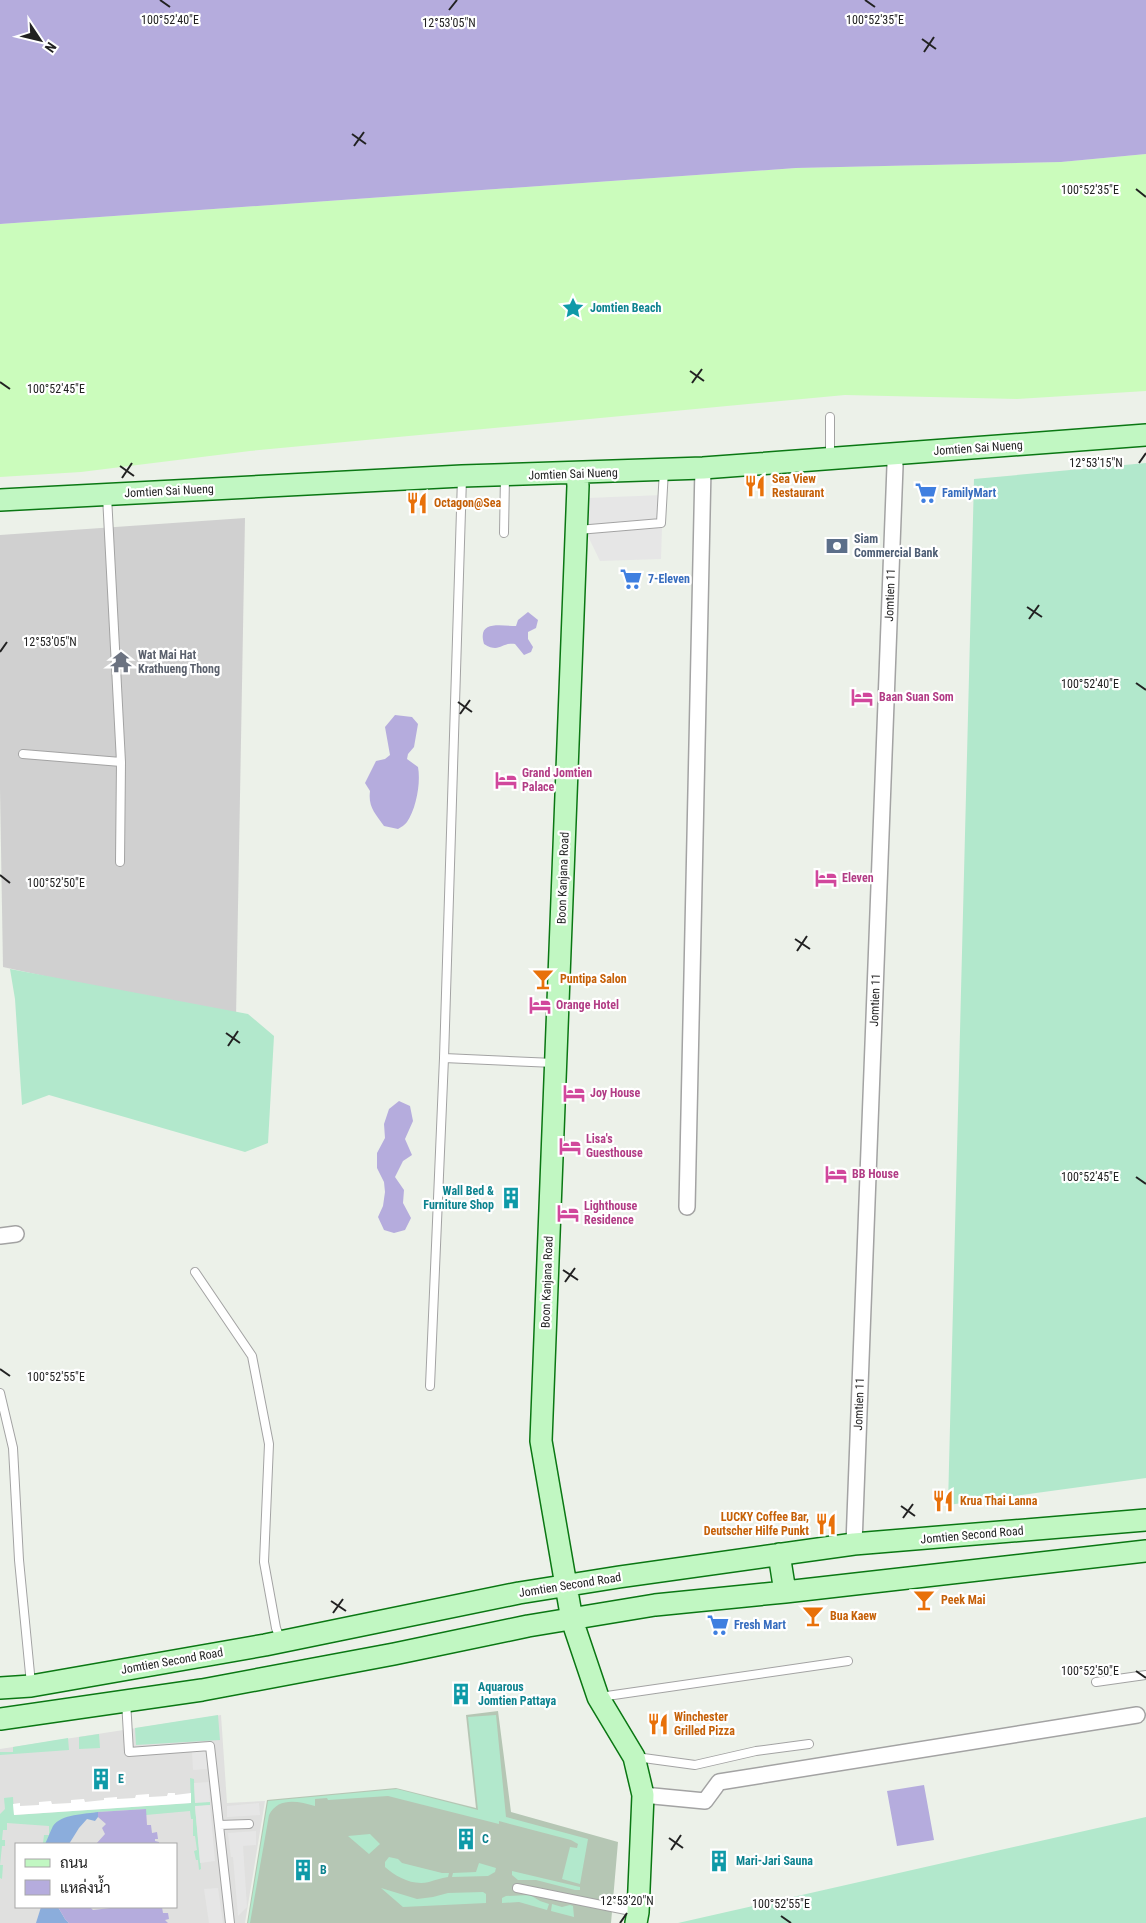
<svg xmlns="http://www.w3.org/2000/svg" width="1146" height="1923" viewBox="0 0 1146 1923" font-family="'Roboto Condensed',Sarabun,sans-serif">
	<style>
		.residential { fill: #e0e0df; fill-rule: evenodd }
		.religious { fill: #d0d0d0 }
		.construction { fill: #b5c6b4 }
		.grass { fill: #b2e8cc }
		.sand { fill: #cbfcbc }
		.pitch { fill: #8baddc }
		.parking { fill: #e6e6e6 }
		.water { fill: #b5acdd }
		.pier { fill: #fff }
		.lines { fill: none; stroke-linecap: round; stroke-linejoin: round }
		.lane-casing { stroke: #a3a3a3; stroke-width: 10 }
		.street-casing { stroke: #a3a3a3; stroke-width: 18 }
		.secondary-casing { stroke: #0a7713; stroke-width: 24 }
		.lane { stroke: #fff; stroke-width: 8 }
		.street { stroke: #fff; stroke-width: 15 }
		.secondary { stroke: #c1f7c2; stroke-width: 21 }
		.ticks { fill: none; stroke: #222; stroke-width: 2 }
		.labels { text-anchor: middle; stroke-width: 4.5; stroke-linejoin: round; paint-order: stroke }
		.culture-label { font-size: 12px; font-weight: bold; fill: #0d838f; stroke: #fff; text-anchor: start }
		.street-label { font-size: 12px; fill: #222; stroke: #fff }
		.food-label { font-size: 12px; font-weight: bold; fill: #c56008; stroke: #fff; text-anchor: start }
		.shop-label { font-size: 12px; font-weight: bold; fill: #366cbe; stroke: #fff; text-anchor: start }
		.service-label { font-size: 12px; font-weight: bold; fill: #4e5e75; stroke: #fff; text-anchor: start }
		.worship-label { font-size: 12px; font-weight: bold; fill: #5b616d; stroke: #fff; text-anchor: start }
		.hotel-label { font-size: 12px; font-weight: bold; fill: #b23c85; stroke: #fff; text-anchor: start }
		.ticks-label { font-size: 12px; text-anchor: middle; fill: #222; stroke: #fff; stroke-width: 4.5; stroke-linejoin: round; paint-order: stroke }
	</style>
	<rect width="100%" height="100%" fill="#ecf1e9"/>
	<!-- residential -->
	<path class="residential" d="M221 1715 227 1803 265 1801 245 1923H0V1749ZM16 1844H176V1907H16Z"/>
	<!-- religious -->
	<path class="religious" d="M245 518 236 1018 3 967 0 789V535Z"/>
	<!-- construction -->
	<path class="construction" d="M498 1711 511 1812 618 1842 611 1923H247L267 1800 396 1788 476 1808 466 1715Z"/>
	<!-- grass -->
	<path class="grass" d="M1146 463V1478L948 1505 974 479Z
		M10 969 248 1014 274 1036 268 1143 245 1152 49 1095 22 1105 15 999Z
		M218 1715 220 1740 136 1745 135 1728Z
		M496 1715 506 1817 588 1839 580 1884 562 1879 570 1847 577 1848 578 1844 571 1840 499 1821V1824L388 1796 328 1800 327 1798 315 1799V1806C298 1801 278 1797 269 1815L250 1923H248L268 1801 397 1789 478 1810 468 1717Z
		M99 1734 100 1748 79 1749V1737Z
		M68 1738 69 1750 0 1755V1752H13V1747Z
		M190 1778 194 1779 195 1802H210V1805L195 1807 201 1869 199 1870 198 1860H196L194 1851 197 1850 195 1836H193V1819H191L190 1811 146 1815V1809L98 1812 74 1816 52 1829 51 1836 45 1844H40V1843H43L44 1835H49V1826L7 1823V1830H3L2 1840H5V1846H2L0 1865H3L2 1879 0 1878V1814L5 1809 4 1798 13 1797 14 1815 191 1803Z
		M1146 1817V1923H678Z
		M370 1834 380 1844 369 1854 348 1836Z
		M389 1857 398 1859 402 1863 442 1873H449L448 1877C441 1878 435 1880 429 1882 413 1886 396 1877 385 1867V1862Z
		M479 1863 496 1868 495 1872 488 1876 452 1877 453 1873 476 1872Z
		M512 1871 580 1887V1890H575L536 1880H518L512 1875Z
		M381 1888 417 1899 433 1897 448 1893 483 1892 486 1894V1903L403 1907Z
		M530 1895 540 1901 549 1904 547 1910 519 1902 502 1903V1898L506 1896Z
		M552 1904 562 1907 570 1905 573 1906 574 1917 551 1911Z"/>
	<!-- sand -->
	<path class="sand" d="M1146 154V391L1017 399 845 395 250 451 81 472 0 477V224L796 168 1061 162Z"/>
	<!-- pitch -->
	<path class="pitch" d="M98 1812V1817L95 1821 87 1819 79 1828 69 1844H45C48 1838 50 1832 53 1826 61 1814 86 1814 98 1812Z
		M41 1907H58L65 1919 69 1923H36Z"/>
	<!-- parking -->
	<path class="parking" d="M663 495 661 559 600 561 585 530 587 498Z
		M207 1750V1769L193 1770 192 1751Z
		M209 1782 210 1802 195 1803 194 1783Z
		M259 1803 260 1815 227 1817V1806Z
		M210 1805 215 1861 200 1863 195 1806Z
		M256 1831V1845L243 1846 247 1907 238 1916 233 1857H231L228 1833Z
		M218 1888 223 1923H209L204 1889Z"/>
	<!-- water -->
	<path class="water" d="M0 0H1146V154L1061 162 796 168 0 224Z
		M528 612 538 620 536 628 528 632V639L533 647 531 652 524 655 515 644C501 642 500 654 484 644 477 620 500 626 516 626L518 620Z
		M395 715 412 717 418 724 414 747 408 754 407 759 418 767C421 783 416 809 407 822 405 825 401 827 398 829L384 826C375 813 368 807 370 791L365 783 376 761 385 759 390 755 385 727Z
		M399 1101 410 1106 413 1121 405 1139 412 1155 403 1161 395 1177 404 1190 403 1203 411 1218 405 1230 394 1233 384 1230 378 1217 383 1206 385 1192 384 1182 377 1168V1153L385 1138 384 1124 389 1109Z
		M924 1785 934 1840 897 1846 887 1791Z
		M146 1809 147 1825H151L152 1833 157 1832 158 1839H155V1841L159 1842V1844H96L105 1834 102 1828 106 1824 98 1817V1812Z
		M58 1907H90L93 1910 119 1907H162L163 1913H168L169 1919 165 1920 168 1923H69L65 1919Z"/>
	<!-- pier -->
	<path class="pier" d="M168 1793H175V1795L191 1793V1803L14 1815 13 1804 20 1803V1806L39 1805V1802L51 1801 52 1804 71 1803V1800L84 1799 85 1802 104 1800V1798L117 1797V1799L135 1798 136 1795 149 1794V1797L167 1796Z"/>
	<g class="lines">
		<!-- lane casing -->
		<g class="lane-casing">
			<path id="lane" d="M830 458V417
				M107 496 121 762 120 862
				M578 530 661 523 664 470
				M504 533 505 476
				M23 754 121 762
				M444 1058 554 1063
				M195 1272 252 1356 269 1444 264 1562 276 1628 281 1641
				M430 1386 444 1058 462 478
				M0 1393 13 1448 19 1560 31 1684
				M1096 1682 1146 1675
				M600 1697 848 1661
				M126 1701 129 1752 210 1746 230 1923
				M636 1757 695 1765 756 1751 809 1744
				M219 1825 249 1824
				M517 1888 636 1912"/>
		</g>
		<!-- street casing -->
		<g class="street-casing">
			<path id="street" d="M687 1207 703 468
				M0 1236 16 1234
				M854 1544 895 466 894 455
				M643 1795 705 1801 719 1782 1137 1715"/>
		</g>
		<!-- secondary casing -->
		<g class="secondary-casing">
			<path id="secondary" d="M577 474 578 486 541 1441 572 1620 598 1697 634 1757 643 1795 638 1912 636 1923
				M0 500 462 476 703 468 1146 435
				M779 1554 785 1592
				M0 1688 31 1686 265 1645 519 1593 619 1577 854 1544 1146 1520
				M0 1719 202 1690 394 1654 528 1626 655 1605 785 1592 1146 1551"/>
		</g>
		<!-- lane -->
		<use href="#lane" class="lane"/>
		<!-- street -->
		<use href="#street" class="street"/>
		<!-- secondary -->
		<use href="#secondary" class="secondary"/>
	</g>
	<!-- ticks -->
	<path class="ticks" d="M160 0 170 7M865 0 875 7M449 10 457 0M922 39 936 49M924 52 934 37M352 134 366 144M354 146 364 132M1136 189 1146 197M690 371 704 381M0 382 10 389M692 383 702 369M1139 463 1146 453M120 466 134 476M122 478 132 463M1027 607 1042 617M1029 619 1039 605M0 652 7 642M1136 683 1146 690M458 702 472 712M460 714 470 700M0 875 10 883M795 939 810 949M797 951 807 936M226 1033 240 1043M228 1046 238 1031M1136 1177 1146 1184M563 1270 578 1280M565 1282 575 1268M0 1369 10 1376M901 1506 915 1516M903 1518 913 1504M331 1601 346 1611M333 1613 343 1599M1136 1671 1146 1678M669 1838 683 1848M671 1850 681 1835M781 1916 791 1923M620 1923 627 1913"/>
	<!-- icons -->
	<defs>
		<g id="sight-bare" transform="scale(1.725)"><path d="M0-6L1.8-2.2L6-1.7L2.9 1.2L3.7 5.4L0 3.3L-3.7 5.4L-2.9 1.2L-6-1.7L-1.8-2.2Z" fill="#0f9aa8" stroke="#fff" stroke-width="2.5" paint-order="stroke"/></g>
		<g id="restaurant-bare" transform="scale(1.725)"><path d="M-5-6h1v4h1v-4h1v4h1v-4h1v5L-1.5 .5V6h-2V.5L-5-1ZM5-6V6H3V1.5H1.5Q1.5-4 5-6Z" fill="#e8710a" stroke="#fff" stroke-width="2.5" paint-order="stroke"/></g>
		<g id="supermarket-bare" transform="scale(1.725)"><path d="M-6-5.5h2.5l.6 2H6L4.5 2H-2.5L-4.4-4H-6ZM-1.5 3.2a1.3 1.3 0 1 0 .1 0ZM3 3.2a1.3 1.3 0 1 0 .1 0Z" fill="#3f7fe0" stroke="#fff" stroke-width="2.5" paint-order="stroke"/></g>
		<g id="bank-bare" transform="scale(1.725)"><path d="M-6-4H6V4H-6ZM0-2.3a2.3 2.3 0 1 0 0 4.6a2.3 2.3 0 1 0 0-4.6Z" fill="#5c6f8a" stroke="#fff" stroke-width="2.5" paint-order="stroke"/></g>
		<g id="temple-bare" transform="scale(1.725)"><path d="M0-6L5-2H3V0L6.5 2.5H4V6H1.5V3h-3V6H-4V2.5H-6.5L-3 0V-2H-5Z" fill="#6b7280" stroke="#fff" stroke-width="2.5" paint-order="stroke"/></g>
		<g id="hotel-bare" transform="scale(1.725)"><path d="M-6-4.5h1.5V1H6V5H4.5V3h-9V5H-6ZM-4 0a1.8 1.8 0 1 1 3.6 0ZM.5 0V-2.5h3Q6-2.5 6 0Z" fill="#d1479c" stroke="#fff" stroke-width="2.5" paint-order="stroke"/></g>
		<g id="bar-bare" transform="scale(1.725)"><path d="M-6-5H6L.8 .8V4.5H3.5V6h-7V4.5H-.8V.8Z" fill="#e8710a" stroke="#fff" stroke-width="2.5" paint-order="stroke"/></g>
		<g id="building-bare" transform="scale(1.725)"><path d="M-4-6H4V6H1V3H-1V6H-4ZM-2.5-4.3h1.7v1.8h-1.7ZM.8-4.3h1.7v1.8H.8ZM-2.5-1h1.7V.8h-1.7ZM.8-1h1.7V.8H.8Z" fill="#0f9aa8" stroke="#fff" stroke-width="2.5" paint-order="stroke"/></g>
	</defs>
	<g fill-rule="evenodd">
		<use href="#sight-bare" x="573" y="308"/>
		<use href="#restaurant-bare" x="755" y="486"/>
		<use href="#supermarket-bare" x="926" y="493"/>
		<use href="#restaurant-bare" x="417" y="503"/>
		<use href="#bank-bare" x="837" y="546"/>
		<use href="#supermarket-bare" x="631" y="579"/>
		<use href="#temple-bare" x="121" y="662"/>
		<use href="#hotel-bare" x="862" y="697"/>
		<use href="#hotel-bare" x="506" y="780"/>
		<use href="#hotel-bare" x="826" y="878"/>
		<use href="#bar-bare" x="543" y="979"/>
		<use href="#hotel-bare" x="540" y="1005"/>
		<use href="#hotel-bare" x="574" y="1093"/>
		<use href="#hotel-bare" x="570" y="1146"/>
		<use href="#hotel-bare" x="836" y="1174"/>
		<use href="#building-bare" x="511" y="1198"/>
		<use href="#hotel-bare" x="568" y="1213"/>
		<use href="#restaurant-bare" x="943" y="1501"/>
		<use href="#restaurant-bare" x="826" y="1524"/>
		<use href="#bar-bare" x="924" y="1600"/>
		<use href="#bar-bare" x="813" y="1616"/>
		<use href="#supermarket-bare" x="718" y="1625"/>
		<use href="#building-bare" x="461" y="1694"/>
		<use href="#restaurant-bare" x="658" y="1724"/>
		<use href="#building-bare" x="101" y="1779"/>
		<use href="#building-bare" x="466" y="1839"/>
		<use href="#building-bare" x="719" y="1861"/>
		<use href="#building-bare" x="303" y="1870"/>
	</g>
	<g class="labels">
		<!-- culture labels -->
		<g class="culture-label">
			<text x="590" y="312">Jomtien Beach</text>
			<text x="494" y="1195" text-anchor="end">Wall Bed &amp;<tspan x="494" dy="14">Furniture Shop</tspan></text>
			<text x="478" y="1691">Aquarous<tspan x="478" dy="14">Jomtien Pattaya</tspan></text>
			<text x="118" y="1783">E</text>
			<text x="482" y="1843">C</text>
			<text x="736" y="1865">Mari-Jari Sauna</text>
			<text x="320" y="1874">B</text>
		</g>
		<!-- street labels -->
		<g class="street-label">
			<text transform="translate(978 448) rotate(-4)" y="4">Jomtien Sai Nueng</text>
			<text transform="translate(573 474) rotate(-2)" y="4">Jomtien Sai Nueng</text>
			<text transform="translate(169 491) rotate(-3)" y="4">Jomtien Sai Nueng</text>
			<text transform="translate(890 595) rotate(-88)" y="4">Jomtien 11</text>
			<text transform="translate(563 878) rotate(-88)" y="4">Boon Kanjana Road</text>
			<text transform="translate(875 1000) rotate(-88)" y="4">Jomtien 11</text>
			<text transform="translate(547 1282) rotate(-88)" y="4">Boon Kanjana Road</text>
			<text transform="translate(859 1404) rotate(-88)" y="4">Jomtien 11</text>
			<text transform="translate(972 1535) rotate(-5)" y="4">Jomtien Second Road</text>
			<text transform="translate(570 1585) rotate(-9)" y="4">Jomtien Second Road</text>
			<text transform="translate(172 1661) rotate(-10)" y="4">Jomtien Second Road</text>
		</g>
		<!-- food labels -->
		<g class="food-label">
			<text x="772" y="483">Sea View<tspan x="772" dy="14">Restaurant</tspan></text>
			<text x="434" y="507">Octagon@Sea</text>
			<text x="560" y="983">Puntipa Salon</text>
			<text x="960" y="1505">Krua Thai Lanna</text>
			<text x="809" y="1521" text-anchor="end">LUCKY Coffee Bar,<tspan x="809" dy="14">Deutscher Hilfe Punkt</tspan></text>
			<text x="941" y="1604">Peek Mai</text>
			<text x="830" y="1620">Bua Kaew</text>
			<text x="674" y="1721">Winchester<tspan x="674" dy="14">Grilled Pizza</tspan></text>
		</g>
		<!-- shop labels -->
		<g class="shop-label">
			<text x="942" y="497">FamilyMart</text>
			<text x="648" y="583">7-Eleven</text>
			<text x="734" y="1629">Fresh Mart</text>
		</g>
		<!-- service labels -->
		<g class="service-label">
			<text x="854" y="543">Siam<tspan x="854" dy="14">Commercial Bank</tspan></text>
		</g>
		<!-- worship labels -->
		<g class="worship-label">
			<text x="138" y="659">Wat Mai Hat<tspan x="138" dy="14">Krathueng Thong</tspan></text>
		</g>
		<!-- hotel labels -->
		<g class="hotel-label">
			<text x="879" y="701">Baan Suan Som</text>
			<text x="522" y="777">Grand Jomtien<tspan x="522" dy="14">Palace</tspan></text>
			<text x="842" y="882">Eleven</text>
			<text x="556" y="1009">Orange Hotel</text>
			<text x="590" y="1097">Joy House</text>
			<text x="586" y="1143">Lisa's<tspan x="586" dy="14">Guesthouse</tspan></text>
			<text x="852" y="1178">BB House</text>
			<text x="584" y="1210">Lighthouse<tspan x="584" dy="14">Residence</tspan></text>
		</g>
	</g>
	<g class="ticks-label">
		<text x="170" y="24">100°52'40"E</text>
		<text x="875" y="24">100°52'35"E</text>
		<text x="449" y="27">12°53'05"N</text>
		<text x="1090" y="194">100°52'35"E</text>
		<text x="56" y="393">100°52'45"E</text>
		<text x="1096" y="467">12°53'15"N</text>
		<text x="50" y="646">12°53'05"N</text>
		<text x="1090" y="688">100°52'40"E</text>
		<text x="56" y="887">100°52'50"E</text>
		<text x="1090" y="1181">100°52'45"E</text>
		<text x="56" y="1381">100°52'55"E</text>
		<text x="1090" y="1675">100°52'50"E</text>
		<text x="627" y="1905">12°53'20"N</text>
		<text x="781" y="1908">100°52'55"E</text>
	</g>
	<!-- legend -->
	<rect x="15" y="1843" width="162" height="65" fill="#ffffff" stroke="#a7a7a7"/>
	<rect x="25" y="1859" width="25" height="8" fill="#c1f7c2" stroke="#a7a7a7"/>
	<text x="60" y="1868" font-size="15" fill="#222222">ถนน</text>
	<rect x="25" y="1880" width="25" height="15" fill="#b5acdd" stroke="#a7a7a7"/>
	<text x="60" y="1893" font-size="15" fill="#222222">แหล่งน้ำ</text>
	<!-- north arrow -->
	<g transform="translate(40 40) rotate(125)" stroke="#ffffff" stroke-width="4" paint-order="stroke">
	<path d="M0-4L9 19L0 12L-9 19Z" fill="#222222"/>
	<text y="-8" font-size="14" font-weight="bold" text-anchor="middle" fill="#222222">N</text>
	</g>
</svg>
